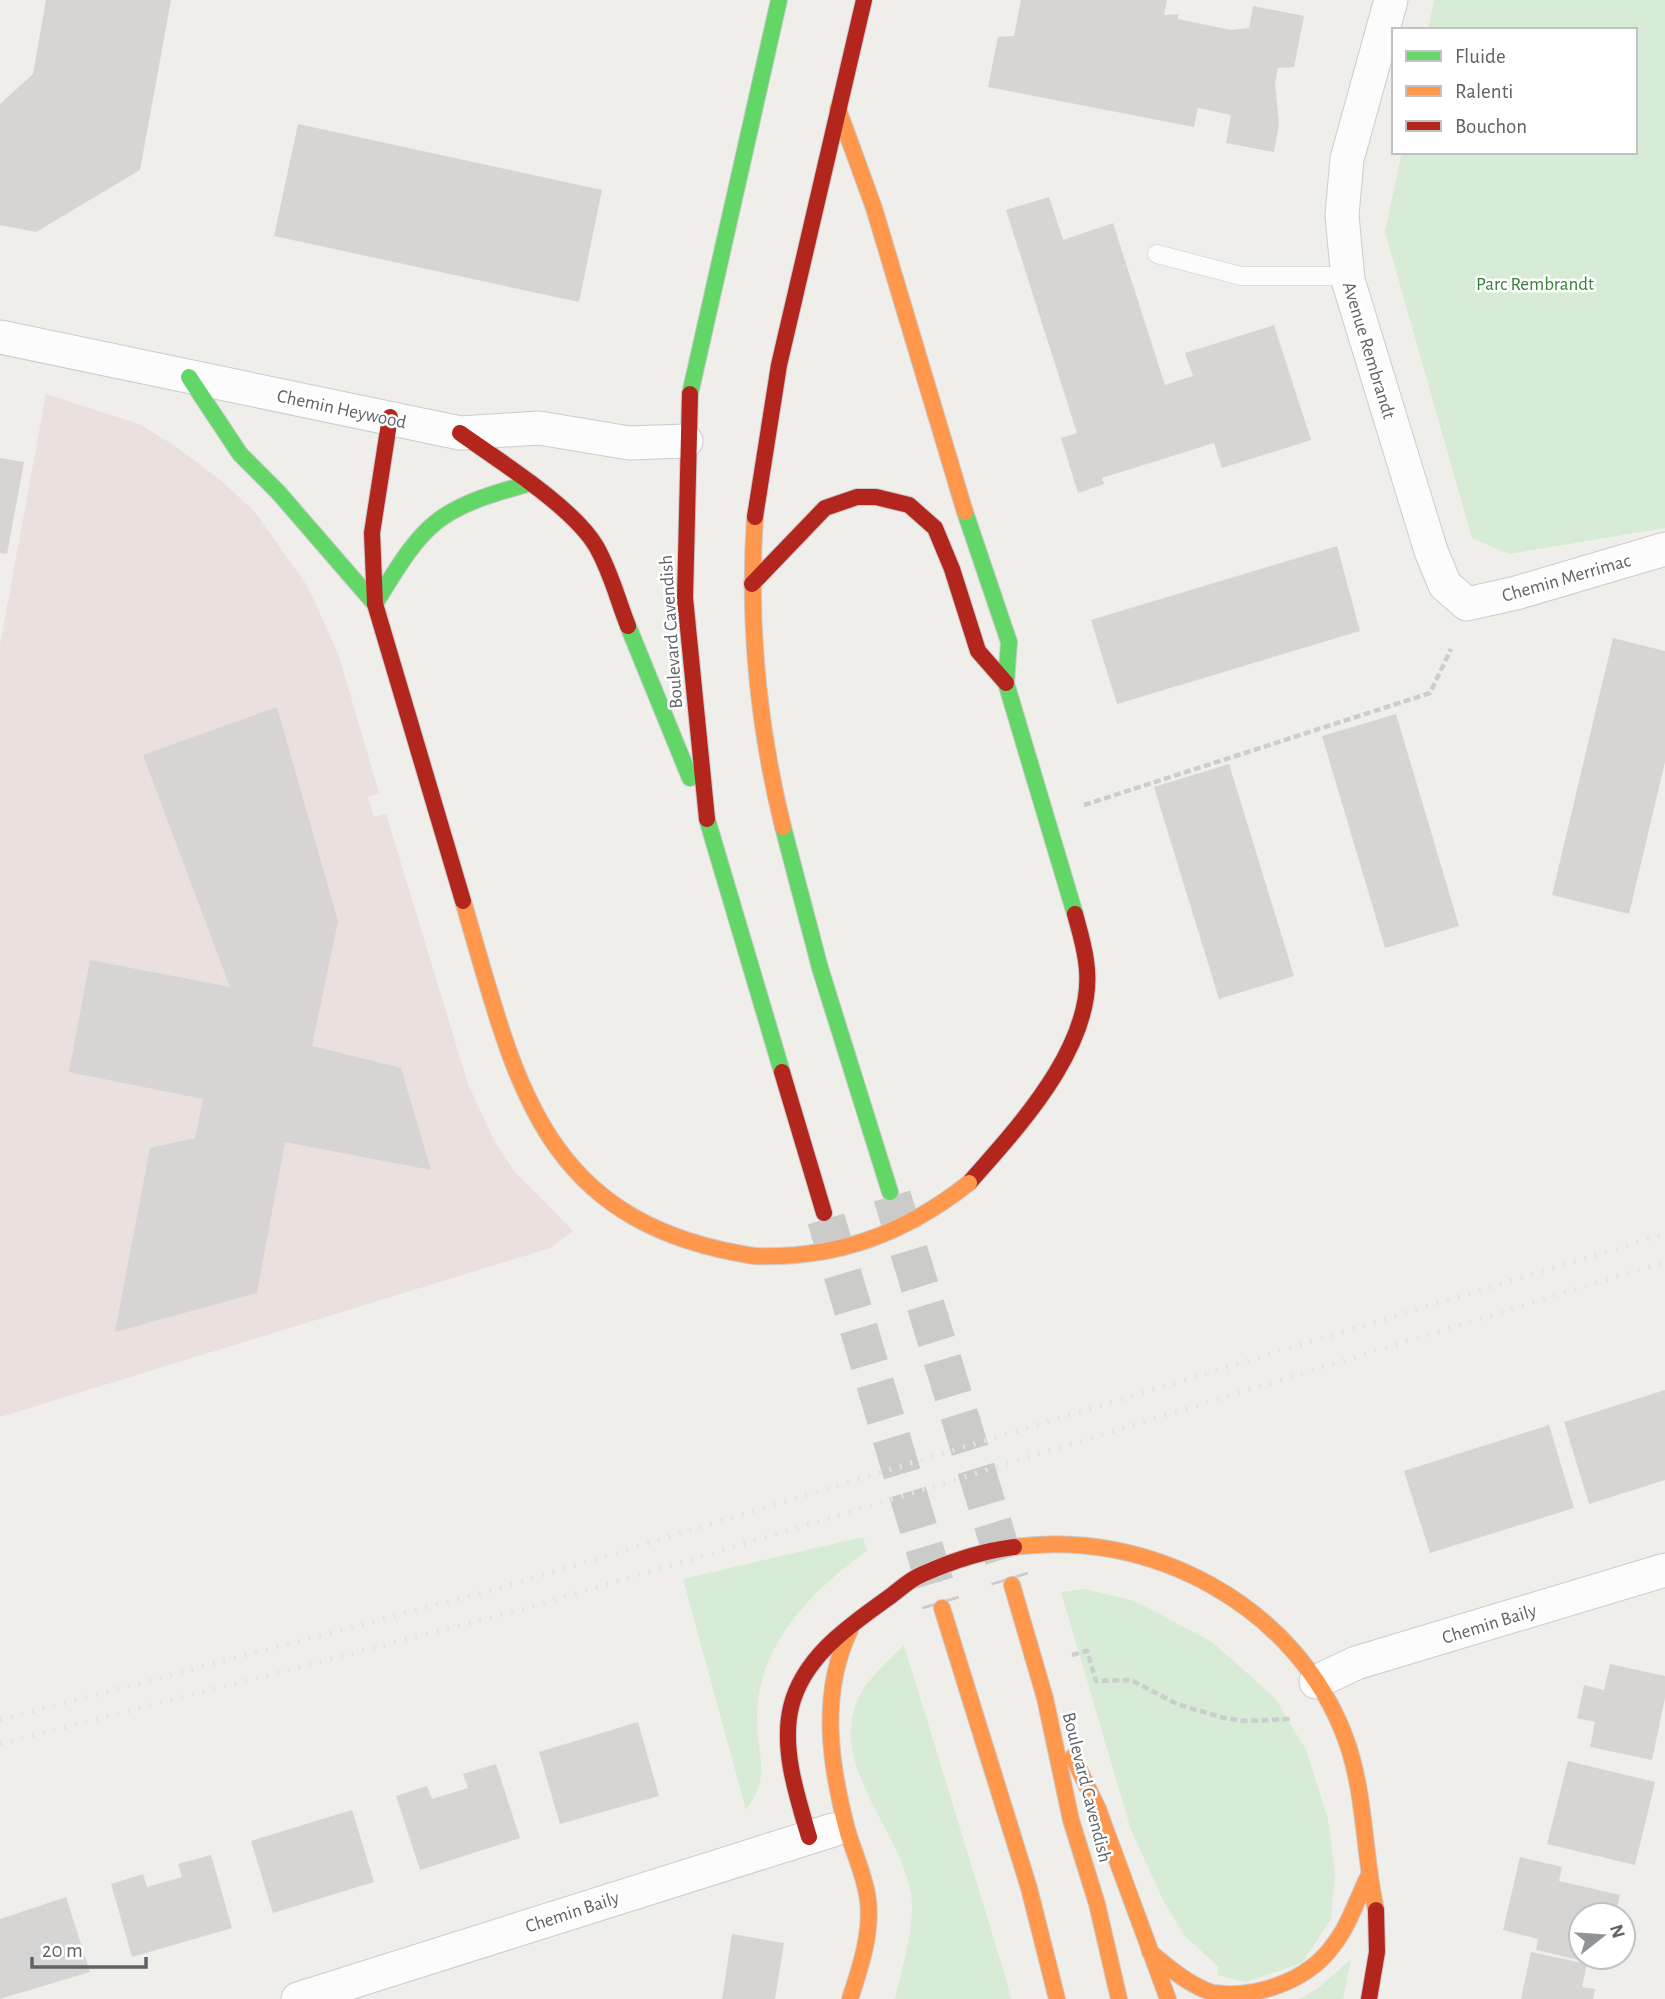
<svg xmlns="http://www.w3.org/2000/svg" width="1665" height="1999" viewBox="0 0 1665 1999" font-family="'Alegreya Sans',sans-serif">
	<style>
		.medical { fill: #eae0de }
		.green { fill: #d8ebd6 }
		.building { fill: #d6d5d3 }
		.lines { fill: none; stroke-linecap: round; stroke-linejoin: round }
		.secondary-tunnel { stroke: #cbcbca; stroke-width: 38; stroke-dasharray: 38 19; stroke-linecap: butt }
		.lane-casing { stroke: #cbcccc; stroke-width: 19 }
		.street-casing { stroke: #cbcccc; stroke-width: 35 }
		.fast-casing { stroke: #cacacb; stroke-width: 18 }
		.slow-casing { stroke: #cacacb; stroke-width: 18 }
		.jam-casing { stroke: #cacacb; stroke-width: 18 }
		.path { stroke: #cacfcc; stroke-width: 4.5; stroke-dasharray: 7 3.5; stroke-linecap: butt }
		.lane { stroke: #fdfcfc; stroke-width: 18 }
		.street { stroke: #fdfcfc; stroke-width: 33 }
		.fast { stroke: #63d668; stroke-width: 16 }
		.slow { stroke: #ff974d; stroke-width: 16 }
		.jam { stroke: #b3261e; stroke-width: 16 }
		.rail { stroke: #e4e4e4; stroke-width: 5; stroke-dasharray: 2 9; stroke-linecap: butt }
		.slow-bridge-casing { stroke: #cacacb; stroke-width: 18; stroke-linecap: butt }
		.slow-bridge { stroke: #ff974d; stroke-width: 16 }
		.labels { text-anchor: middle; stroke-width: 5; stroke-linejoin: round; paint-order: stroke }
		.park-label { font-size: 19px; fill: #348238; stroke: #fff }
		.street-label { font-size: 19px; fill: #5f6368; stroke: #fff }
	</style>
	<rect width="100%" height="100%" fill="#efeeea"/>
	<!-- medical -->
	<path class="medical" d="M46 394 139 424 175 446 218 478 254 511 308 587 339 656 379 793 368 797 374 817 386 814 468 1084 494 1140 514 1171 573 1231 550 1248 0 1417V645Z"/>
	<!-- green -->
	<path class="green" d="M1434 0H1665V528L1509 554 1472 538 1385 232 1402 152H1635V30H1428Z
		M863 1537 867 1551C813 1590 756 1645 757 1719 757 1759 772 1774 746 1810L683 1579Z
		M1084 1589 1135 1601 1212 1642 1275 1698 1306 1750 1328 1819 1335 1874 1331 1919 1302 1963 1246 1982 1217 1975 1219 1967 1185 1936 1164 1902 1131 1830 1061 1592Z
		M904 1645 1007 1982 1011 1999H895C902 1966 916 1927 911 1893 899 1826 820 1758 864 1688 875 1672 891 1658 904 1645Z
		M1351 1959 1343 1999H1299L1317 1989Z"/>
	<!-- building -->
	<path class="building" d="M46 0H171L140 170 36 232 0 225V104L33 74Z
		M1021 0H1167L1164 15 1178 14V19L1231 30 1249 28 1253 6 1304 16 1294 67 1278 68 1275 83 1279 124 1274 152 1226 143 1231 115 1198 108 1194 127 988 87 998 37 1014 36Z
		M298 124 602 190 579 302 274 236Z
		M1049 197 1063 240 1113 223 1165 385 1193 376 1185 353 1274 325 1311 440 1222 468 1214 443 1102 478 1104 484 1078 493 1061 438 1077 433 1006 210Z
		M0 458 24 462 7 554 0 553Z
		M1337 546 1360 631 1117 704 1091 620Z
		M1613 638 1665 651V762L1629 914 1552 895Z
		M277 707 338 921 312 1046 401 1068 431 1170 285 1142 257 1293 115 1332 150 1148 195 1138 203 1099 69 1072 90 960 230 987 143 755Z
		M1396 714 1459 926 1385 948 1322 736Z
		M1229 764 1294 976 1219 999 1154 787Z
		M1665 1390V1480L1589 1504 1564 1422Z
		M1549 1425 1574 1508 1430 1553 1404 1471Z
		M1610 1664 1665 1676V1698L1652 1760 1590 1747 1595 1722 1577 1718 1584 1685 1604 1690Z
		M638 1722 659 1796 560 1824 539 1752Z
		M1568 1761 1655 1782 1635 1865 1547 1844Z
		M496 1764 520 1838 420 1870 396 1796 427 1786 432 1799 468 1788 463 1774Z
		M352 1810 374 1882 273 1913 251 1841Z
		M211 1855 232 1928 132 1957 111 1884 143 1874 147 1887 182 1877 178 1864Z
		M1520 1857 1562 1867 1559 1881 1620 1895 1615 1915H1581V1957H1589L1588 1962 1536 1950 1538 1939 1503 1930Z
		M66 1897 90 1972 0 1999V1919Z
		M732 1934 784 1943 775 1999H722Z
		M1531 1952 1587 1964 1582 1987 1595 1989 1593 1999H1521Z"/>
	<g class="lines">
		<!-- secondary-tunnel -->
		<path class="secondary-tunnel" d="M892 1196 1010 1580
			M826 1219 941 1604"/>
		<!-- lane casing -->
		<g class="lane-casing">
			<path id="lane" d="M1157 254 1241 276H1347"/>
		</g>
		<!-- street casing -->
		<g class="street-casing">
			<path id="street" d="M1391 0 1347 159 1342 215 1348 280 1431 551 1445 585 1467 604 1516 593 1665 549
				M0 337 460 433 539 428 629 443 686 441
				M1316 1682 1356 1663 1665 1570
				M298 1999 833 1830"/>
		</g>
		<!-- fast casing -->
		<g class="fast-casing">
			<path id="fast" d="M189 377 240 454 278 492 375 604
				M690 394 779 0
				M965 512 1009 642 1006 683 1075 914
				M375 604C426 520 436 509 531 483
				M628 626 690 778
				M707 819 782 1072
				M783 827 820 968 890 1192"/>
		</g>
		<!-- slow casing -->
		<g class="slow-casing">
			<path id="slow" d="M838 109 874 208 965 512
				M755 517C748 621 758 726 783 827
				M463 901C516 1080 538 1223 754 1256
				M1014 1547C1150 1528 1296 1606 1345 1737 1366 1793 1363 1852 1376 1910
				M1012 1585 1045 1698 1071 1820 1097 1904 1119 1999
				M942 1608 1029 1888 1057 1999
				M850 1630C819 1695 830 1766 848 1833 855 1855 865 1877 868 1900 872 1934 860 1968 850 1999
				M1073 1757 1098 1809 1168 1999
				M1150 1952C1169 1968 1189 1985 1213 1993 1255 1999 1307 1981 1332 1947 1349 1926 1357 1899 1369 1875"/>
		</g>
		<!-- jam casing -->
		<g class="jam-casing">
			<path id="jam" d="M690 394 685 598 707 819
				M390 417 372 533 375 604 463 901
				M460 433C499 461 572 506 596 546 611 572 617 598 628 626
				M755 517 779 365 864 0
				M752 584 825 508 857 497H876L909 505 935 528 952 569 978 651 1006 683
				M782 1072 824 1213
				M969 1183C1018 1127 1099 1042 1086 961 1084 945 1079 929 1075 914
				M809 1837C797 1796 781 1749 791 1707 803 1657 849 1626 888 1598 899 1590 910 1579 923 1574 952 1561 982 1551 1014 1547
				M1369 1999 1377 1952 1376 1910"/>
		</g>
		<!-- path -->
		<path class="path" d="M1084 805 1430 693 1451 649
			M1072 1655 1087 1651 1096 1681 1131 1680 1177 1704 1224 1718 1247 1721 1290 1719"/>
		<!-- lane -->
		<use href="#lane" class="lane"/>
		<!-- street -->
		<use href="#street" class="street"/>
		<!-- fast -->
		<use href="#fast" class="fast"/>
		<!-- slow -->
		<use href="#slow" class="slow"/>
		<!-- jam -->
		<use href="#jam" class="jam"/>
		<!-- rail -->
		<path class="rail" d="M0 1720 500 1588 1665 1234
			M0 1744 513 1612 824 1520 1665 1262"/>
		<!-- slow-bridge casing -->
		<g class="slow-bridge-casing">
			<path id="slow-bridge" d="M754 1256C837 1259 904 1234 969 1183"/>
		</g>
		<!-- slow-bridge -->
		<use href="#slow-bridge" class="slow-bridge"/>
	</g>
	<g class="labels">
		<!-- park labels -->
		<g class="park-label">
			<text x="1535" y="290">Parc Rembrandt</text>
		</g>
		<!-- street labels -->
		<g class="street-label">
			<text transform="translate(1370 350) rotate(73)" y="7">Avenue Rembrandt</text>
			<text transform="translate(342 408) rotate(12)" y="7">Chemin Heywood</text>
			<text transform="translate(1566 577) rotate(-16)" y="7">Chemin Merrimac</text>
			<text transform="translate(670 632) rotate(-94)" y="7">Boulevard Cavendish</text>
			<text transform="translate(1489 1623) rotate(-17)" y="7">Chemin Baily</text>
			<text transform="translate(1088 1787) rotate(76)" y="7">Boulevard Cavendish</text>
			<text transform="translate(572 1911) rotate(-18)" y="7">Chemin Baily</text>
		</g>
	</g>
	<!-- legend -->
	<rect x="1392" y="28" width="245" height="126" fill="#ffffff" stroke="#bfc1c3" stroke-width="2"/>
	<rect x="1406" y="51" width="35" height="10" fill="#63d668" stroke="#bfc1c3" stroke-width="2"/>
	<text x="1455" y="63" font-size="21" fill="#5f6368">Fluide</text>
	<rect x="1406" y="86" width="35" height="10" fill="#ff974d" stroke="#bfc1c3" stroke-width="2"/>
	<text x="1455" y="98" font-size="21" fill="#5f6368">Ralenti</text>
	<rect x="1406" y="121" width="35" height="10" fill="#b3261e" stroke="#bfc1c3" stroke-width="2"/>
	<text x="1455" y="133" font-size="21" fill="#5f6368">Bouchon</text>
	<!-- north arrow -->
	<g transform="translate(1602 1936) rotate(73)"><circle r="33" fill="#ffffff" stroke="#bfc1c3" stroke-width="2"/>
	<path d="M0-5L12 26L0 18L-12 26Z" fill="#919496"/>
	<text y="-10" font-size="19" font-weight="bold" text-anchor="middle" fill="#5f6368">N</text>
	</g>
	<!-- scale -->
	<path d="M32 1957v10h114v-10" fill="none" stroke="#5f6368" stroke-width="3.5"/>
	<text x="42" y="1957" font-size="21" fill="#5f6368" stroke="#ffffff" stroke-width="5" paint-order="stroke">20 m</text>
</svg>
